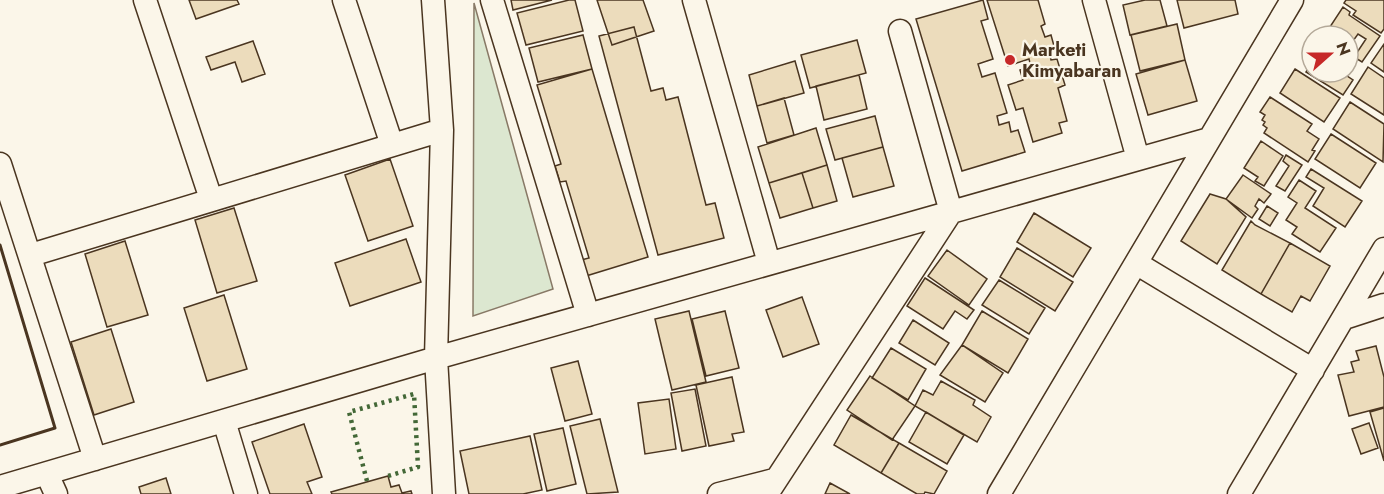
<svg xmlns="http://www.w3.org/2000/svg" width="1384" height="494" viewBox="0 0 1384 494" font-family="Jost,sans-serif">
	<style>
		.green { fill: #dce7d0; stroke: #887966; stroke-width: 1.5 }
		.building { fill: #ecdcbc; stroke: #4a3520; stroke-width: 1.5 }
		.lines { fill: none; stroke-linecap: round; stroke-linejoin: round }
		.street-casing { stroke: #4a3520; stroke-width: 25 }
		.street { stroke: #fbf6e9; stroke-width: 22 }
		.hedge { stroke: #436837; stroke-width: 4.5; stroke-dasharray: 3 4.5; stroke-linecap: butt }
		.wall { stroke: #4a3520; stroke-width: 3 }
		.poi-dot { fill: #c62828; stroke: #fbf6e9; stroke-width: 2 }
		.labels { text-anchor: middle; stroke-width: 4.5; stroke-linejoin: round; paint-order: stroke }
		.poi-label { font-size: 18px; font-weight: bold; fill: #4a3520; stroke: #fbf6e9; text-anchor: start }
	</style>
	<rect width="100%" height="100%" fill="#fbf6e9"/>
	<!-- green -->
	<path class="green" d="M474 3 553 289 473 316Z"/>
	<!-- building -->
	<path class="building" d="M189 0H237L239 4 196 19Z
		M511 0H552L513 10Z
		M569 0H575L583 31 526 45 517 13Z
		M597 0H643L654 31 612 45Z
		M983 0 988 19 981 21 993 59 978 64 982 77 995 73 1007 113 997 116 999 125 1009 122 1011 132 1018 130 1025 152 962 171 916 19Z
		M987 0H1038L1045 24 1041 26 1045 37 1051 35 1054 46 1048 47 1051 60 1057 59 1065 85 1058 88 1067 121 1059 123 1062 133 1033 142 1023 108 1016 110 1008 85 1023 80 1020 70 1031 67 1029 59 1008 66Z
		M1145 0H1160L1167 26 1130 35 1123 5Z
		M1177 0H1235L1238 14 1184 28Z
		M1346 0H1384V29L1381 33 1353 15 1356 11 1344 3Z
		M1343 7 1350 12 1349 15 1380 36 1362 62 1354 57 1366 39 1358 34 1348 48V36H1324Z
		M1177 24 1185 60 1140 71 1131 35Z
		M634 27 651 91 663 88 666 100 678 97 706 205 715 203 724 238 658 255 599 36Z
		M583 35 592 69 538 82 529 48Z
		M857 40 866 73 810 88 801 55Z
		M253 41 265 74 242 82 235 62 211 70 206 57Z
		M1384 44V72L1371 63Z
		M1312 51V72H1341L1353 80 1343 95 1306 72 1310 66 1304 63Z
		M1185 60 1197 101 1148 115 1136 74Z
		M795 61 804 93 757 106 749 75Z
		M1368 67 1384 78V115L1351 94Z
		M592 69 648 257 586 276 581 260 589 258 566 181 560 182 555 166 561 164 537 85Z
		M1295 69 1340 98 1324 122 1280 93Z
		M859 75 867 109 824 120 816 86Z
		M1270 97 1312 124 1307 131 1319 139 1312 150 1315 151 1308 162 1264 133 1267 128 1263 125 1265 122 1262 120 1265 115 1260 112Z
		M784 98 794 135 767 143 757 106Z
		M1350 102 1384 124 1383 162 1333 129Z
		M875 116 883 147 835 160 826 129Z
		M816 128 827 165 769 183 758 147Z
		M1331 134 1376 163 1360 188 1315 159Z
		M1261 141 1283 156 1264 186 1255 181 1258 177 1244 168Z
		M883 147 894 186 853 197 842 158Z
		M1286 155 1302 165 1285 191 1276 186 1289 166 1283 161Z
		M390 159 413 226 368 241 345 175Z
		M827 165 837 201 813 208 802 173Z
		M1311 169 1362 201 1345 227 1313 206 1324 188 1306 177Z
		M802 173 813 208 780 218 769 183Z
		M1243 175 1271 194 1264 203 1259 199 1255 206 1258 209 1252 218 1226 199Z
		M1299 180 1316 191 1305 208 1336 228 1320 252 1292 234 1297 227 1286 220 1297 203 1288 197Z
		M1210 194 1226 199 1246 217 1217 264 1181 241Z
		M1267 206 1278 213 1270 226 1259 219Z
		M234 208 257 281 217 293 195 220Z
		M1034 213 1091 248 1073 277 1017 242Z
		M1251 221 1255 225 1290 243 1261 294 1222 270Z
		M406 239 421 282 350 306 335 263Z
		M125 241 148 315 107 327 85 254Z
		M1290 243 1330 266 1310 301 1301 296 1292 312 1261 294Z
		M1017 248 1073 282 1055 311 1000 277Z
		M947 250 987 279 969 305 928 276Z
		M925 278 974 310 967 319 955 311 943 329 907 306Z
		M999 280 1045 308 1029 334 982 305Z
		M224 295 247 369 207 381 184 308Z
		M802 297 819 344 783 357 766 310Z
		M689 311 706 382 672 390 655 319Z
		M725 311 739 368 706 376 692 319Z
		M982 311 1028 339 1008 373 962 345Z
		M913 320 949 343 935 365 899 343Z
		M111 329 134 402 94 415 71 342Z
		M962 345 1003 373 985 402 940 375Z
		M1376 346 1384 377V407L1349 416 1338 375 1354 372 1351 362 1359 360 1356 351Z
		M891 348 926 369 908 400 872 378Z
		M578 361 592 414 565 421 551 368Z
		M870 376 915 406 892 440 847 410Z
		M732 377 744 432 732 434 734 441 709 446 696 385Z
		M941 381 975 400 973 405 991 417 977 442 915 406 923 390 933 395Z
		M695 389 706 446 682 451 671 393Z
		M669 399 676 449 645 454 638 403Z
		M1384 408V461L1370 412Z
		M926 412 964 435 947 464 909 442Z
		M851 415 899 443 881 473 834 445Z
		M600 419 618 492 587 494 570 426Z
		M1369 423 1378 448 1361 454 1352 429Z
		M304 424 322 477 307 482 312 494H270L252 442Z
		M563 428 576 484 547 491 534 434Z
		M530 436 542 490 523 494H469L460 451Z
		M899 443 947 471 934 494 925 492 924 494H917L881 473Z
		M388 476 391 487 399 485 402 493 411 491 412 494H332L331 492Z
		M166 478 171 494H141L139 487Z
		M830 483 850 494H825Z"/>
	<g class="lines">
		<!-- street casing -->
		<g class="street-casing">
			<path id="street" d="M145 0 211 199
				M344 0 392 145
				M433 0 442 130 436 358 444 494
				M492 0 588 315
				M694 0 769 263
				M1094 0 1138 159
				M0 164 95 459
				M31 255 442 130
				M1136 263 1313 370
				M1344 318 1384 305
				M224 421 246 494
				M47 474 56 494
				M0 487 436 358 1209 139
				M719 494 774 480
				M767 494 951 212 900 31
				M999 494 1292 0
				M1239 494 1384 249"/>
		</g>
		<!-- street -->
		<use href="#street" class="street"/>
		<!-- hedge -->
		<path class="hedge" d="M367 481 349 412 414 394 418 467 388 476"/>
		<!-- wall -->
		<path class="wall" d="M0 245 55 428 0 445"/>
	</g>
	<!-- markers -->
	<circle class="poi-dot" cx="1010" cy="60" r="6"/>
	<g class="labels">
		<!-- poi labels -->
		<g class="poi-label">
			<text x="1022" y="56">Marketi<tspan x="1022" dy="21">Kimyabaran</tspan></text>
		</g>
	</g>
	<!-- north arrow -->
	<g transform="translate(1330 54) rotate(69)"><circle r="28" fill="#fbf6e9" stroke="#b4a999" stroke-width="1.5"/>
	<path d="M0-4.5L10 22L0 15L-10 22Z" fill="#c62828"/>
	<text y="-9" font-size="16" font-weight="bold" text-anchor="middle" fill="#4a3520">N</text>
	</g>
</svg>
